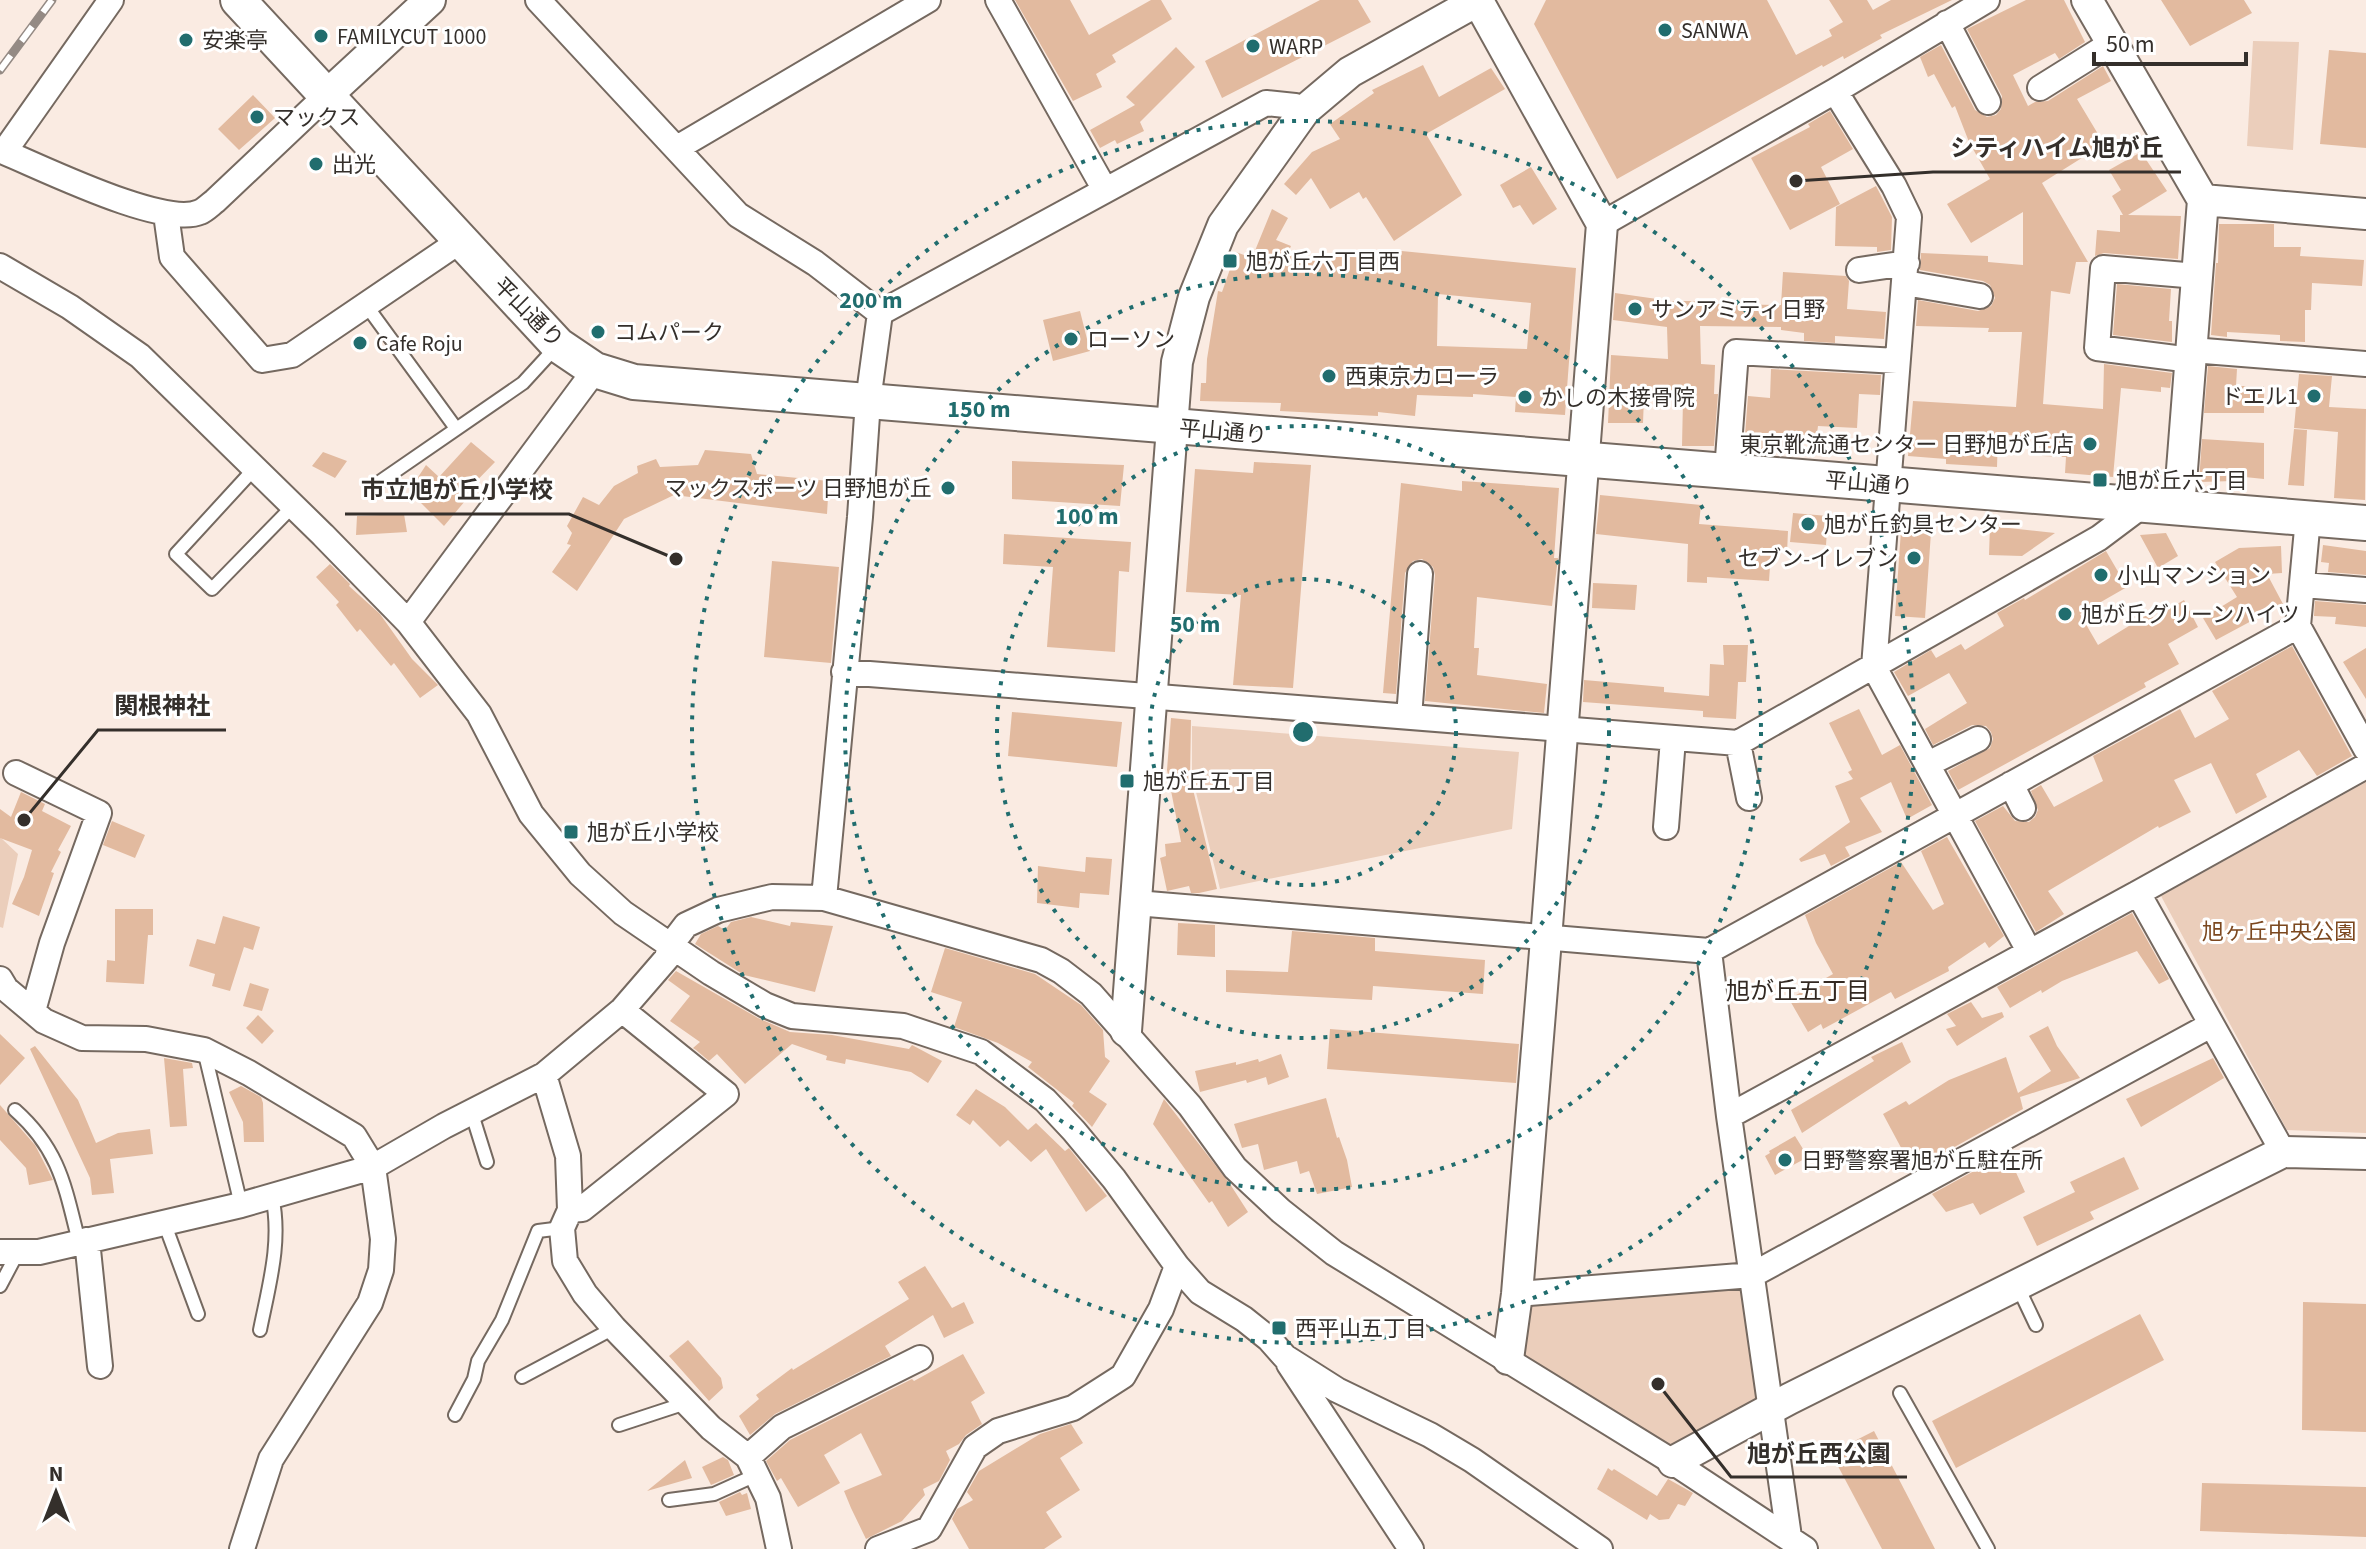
<svg xmlns="http://www.w3.org/2000/svg" width="2366" height="1549" viewBox="0 0 2366 1549" font-family="'Source Sans 3','Noto Sans JP',sans-serif">
	<style>
		.green { fill: #ebcebb }
		.building { fill: #e2ba9f; fill-rule: evenodd }
		.lines { fill: none; stroke-linecap: round; stroke-linejoin: round }
		.service-casing { stroke: #756960; stroke-width: 16 }
		.minor-casing { stroke: #756960; stroke-width: 28 }
		.tertiary-casing { stroke: #756960; stroke-width: 34 }
		.secondary-casing { stroke: #756960; stroke-width: 38 }
		.service { stroke: #fff; stroke-width: 12 }
		.minor { stroke: #fff; stroke-width: 24 }
		.tertiary { stroke: #fff; stroke-width: 30 }
		.secondary { stroke: #fff; stroke-width: 34 }
		.rail-casing { stroke: #948a84; stroke-width: 9 }
		.rail { stroke: #fff; stroke-width: 6; stroke-dasharray: 18; stroke-linecap: butt }
		.ring { fill: none; stroke: #216d6e; stroke-width: 4; stroke-dasharray: 4 8 }
		.poi-dot { fill: #216d6e; stroke: #fff; stroke-width: 3 }
		.labels { text-anchor: middle; stroke-width: 6; stroke-linejoin: round; paint-order: stroke }
		.poi-label { font-size: 22px; fill: #342f2b; stroke: #fff; text-anchor: start }
		.street-label { font-size: 22px; fill: #342f2b; stroke: #fff }
		.park-label { font-size: 22px; fill: #7c481f; stroke: #fff }
		.neighbourhood-label { font-size: 24px; fill: #332922; stroke: #fff }
		.centre { fill: #216d6e; stroke: #fff; stroke-width: 4 }
		.ring-label { font-size: 24px; text-anchor: middle; font-weight: bold; fill: #216d6e; stroke: #fff; stroke-width: 6; stroke-linejoin: round; paint-order: stroke }
		.leader { fill: none; stroke: #342f2b; stroke-width: 3 }
		.callout-dot { fill: #342f2b; stroke: #fff; stroke-width: 3 }
		.callout-label { font-size: 24px; text-anchor: middle; font-weight: bold; fill: #342f2b; stroke: #fff; stroke-width: 6; stroke-linejoin: round; paint-order: stroke }
	</style>
	<rect width="100%" height="100%" fill="#faebe2"/>
	<!-- green -->
	<path class="green" d="M2253 41 2299 42 2293 150 2247 146Z
		M1192 726 1519 752 1512 829 1220 889 1192 776Z
		M2366 782V1133L2287 1130 2161 896Z
		M0 837 18 854 3 928 0 927Z
		M1752 1275 1770 1409 1673 1462 1508 1359 1517 1294Z"/>
	<!-- building -->
	<path class="building" d="M1015 0H1070L1089 35 1151 0H1161L1172 19 1112 55 1116 62 1096 74 1102 87 1073 101Z
		M1320 0H1358L1371 22 1222 98 1205 61Z
		M1546 0H1767L1796 55 1832 36 1829 30 1843 22 1829 0H1867L1873 10 1891 0H1952L1880 35 1882 38 1844 59 1843 56 1823 67 1822 65 1617 179 1534 24Z
		M2026 0H2064L2085 42 2059 59 2055 53 2013 75 2028 106 2035 102 2048 101 2103 66 2111 81 2077 99 2104 144 2042 183 2088 262H2076L2070 294 2051 291 2043 404 2103 409 2104 364 2172 373 2170 388 2161 387V392L2121 388 2113 477 2065 473 2066 457 2042 456V438L1998 434 1997 467 1946 464V459L1908 456 1913 401 2016 407 2022 332H1988L1989 328 1916 326 1918 300 1978 311 1991 306 1995 298 1990 285 1983 281 1920 270 1921 253 1988 256V262L2023 265V212L1971 243 1947 204 1990 179 1969 142 1955 106 1952 108 1934 74 1928 77 1920 57 1941 45 1975 110 1987 117 1996 115 2001 109 2002 96 1967 29Z
		M2161 0H2244L2252 13 2190 46Z
		M1176 47 1195 67 1140 122 1144 131 1117 144 1115 140 1100 148 1090 130 1135 105 1126 97Z
		M2329 50 2366 53V148L2320 144Z
		M1423 65 1439 97 1491 68 1505 89 1426 134 1462 195 1394 241 1366 197 1363 199 1359 192 1330 209 1311 178 1296 195 1284 184 1312 152 1340 139 1330 124 1374 93 1372 90Z
		M253 95 275 118 239 150 218 129Z
		M1830 111 1853 149 1821 167 1840 204 1790 230 1751 158 1810 127 1808 124Z
		M2141 152 2167 191 2128 215 2181 216 2178 259 2104 253 2095 256 2097 230 2120 232V215H2123L2112 196 2121 190 2109 170Z
		M1531 167 1557 209 1533 225 1520 205 1513 208 1500 185Z
		M1876 186 1892 217 1891 250 1877 252V247L1835 246 1836 207Z
		M1272 209 1288 218 1276 240 1291 246 1287 255 1381 258V249L1576 268 1565 415 1515 412 1516 397 1473 394V397L1417 395 1415 416 1378 412V416L1280 411 1281 403 1200 401 1201 383H1206L1207 359 1218 291 1222 292 1236 252 1252 258ZM1438 294 1531 303 1527 349 1437 346Z
		M2219 224H2274V247H2301L2300 256 2364 260 2362 286 2312 283 2311 310H2305V342L2280 341V335L2227 332V337L2211 335 2216 263H2218Z
		M1783 272 1846 276 1849 281 1847 309 1886 312 1884 339 1835 336V343L1804 341V333L1781 330V327L1700 326 1701 364 1715 365 1714 394H1718L1714 446H1682L1683 400 1644 397 1643 423H1608L1611 355 1668 359 1667 327 1613 320 1615 293 1671 301H1709V304L1781 305Z
		M2117 284 2171 289 2169 321H2172V342L2113 335Z
		M1080 311 1090 351 1053 361 1043 320Z
		M2208 366 2237 369 2236 386H2264V413H2204Z
		M1771 369 1881 375 1880 395 1859 394 1857 428 1818 426 1816 441 1786 438V450L1744 448 1748 396 1770 398Z
		M2299 374 2332 376 2329 407 2366 409 2365 500 2334 498 2338 432 2294 428Z
		M2294 429 2307 430 2304 486 2288 485Z
		M2202 439 2264 443V479L2235 476 2234 481 2199 482Z
		M471 442 495 462 461 497 465 501 444 526 409 491 426 465 439 477Z
		M705 450 751 454 757 474 829 481 827 514 674 495 624 519 577 591 552 572 571 545 567 544 572 533 567 526 583 497 599 505 614 486 638 473 637 466 656 459 660 467 698 465Z
		M323 452 347 461 335 478 312 466Z
		M1012 461 1124 465 1120 506 1012 499Z
		M1254 462 1311 465 1293 688 1233 685 1241 595 1186 592 1195 469 1253 473Z
		M1462 481 1559 488 1554 558H1558L1552 606 1477 597 1474 648H1479L1477 675 1547 684 1544 713 1425 701 1435 575 1433 567 1422 559 1413 561 1405 573 1396 694 1383 693 1401 483 1462 491Z
		M1600 495 1701 505 1699 524 1788 531 1787 553 1771 552 1769 581 1707 577V583L1687 582 1688 544 1596 534Z
		M1793 513 1828 516 1826 545 1790 542Z
		M404 514 407 532 356 535 357 516Z
		M1902 516 1932 518 1925 618 1895 616Z
		M1990 526 2055 533 2022 556 1989 555Z
		M2166 533 2178 556 2158 568 2140 535Z
		M1004 534 1131 542 1129 572 1119 571 1115 652 1047 647 1053 567 1003 564Z
		M2323 545 2366 551V575L2328 572 2329 563 2321 562Z
		M2281 546 2282 573 2267 574 2283 604 2216 640 2203 618 2237 597 2215 562 2239 548Z
		M2106 551 2127 587 2080 614 2098 645 2150 613 2153 618 2184 600 2198 627 2168 644 2179 664 2144 683 2146 687 1958 790 1948 771 1990 748 1993 739 1991 732 1986 726 1972 725 1933 745 1925 729 1967 703 1949 673 1908 696 1894 672 1931 650 1936 658 1961 644 1965 650 2004 626 1997 613 2024 598 2025 600Z
		M772 561 839 567 831 663 764 657Z
		M330 564 350 584 349 586 380 614 412 659 438 685 420 698 394 663 391 666 360 629 357 632 336 605 339 602 316 577Z
		M1593 583 1637 585 1635 610 1592 608Z
		M2315 601 2366 605V627L2335 624 2336 617 2314 616Z
		M1723 645H1748L1746 682H1738L1736 719 1703 717V711L1583 702 1584 680 1664 687V692L1709 696 1710 664 1724 665Z
		M2292 646 2352 756 2317 776 2299 750 2256 774 2267 797 2236 814 2211 763 2174 780 2191 812 2159 828 2158 826 2048 891 2064 914 2036 932 1975 821 2003 806 2015 821 2029 822 2035 817 2038 810 2031 791 2041 785 2054 807 2103 781 2093 756 2180 709 2195 738 2229 719 2212 691Z
		M2366 648V699L2343 662Z
		M1859 709 1882 755 1900 745 1932 805 1907 819 1891 782 1860 798 1882 832 1845 847 1850 856 1831 866 1825 854 1801 862 1799 859 1850 822 1835 786 1853 779 1848 772 1852 770 1829 723Z
		M1012 712 1122 722 1117 767 1008 756Z
		M1171 718 1191 720 1190 777 1217 889 1199 893H1191L1189 886 1167 891 1160 858 1166 856 1165 844 1181 842 1167 770Z
		M21 792 45 804 42 811 71 826 58 850 61 852 51 872 54 873 39 916 12 904 24 877 32 850 0 838V809L11 817Z
		M112 821 145 835 135 858 103 845Z
		M1947 837 2004 936 1989 948 1985 942 1948 967 1949 971 1895 999 1891 992 1823 1029 1821 1024 1808 1032 1789 999 1833 974 1816 943 1805 915 1901 862 1933 910 1944 904 1921 851Z
		M1086 857 1112 859 1109 895 1080 893 1079 908 1037 903 1038 866 1085 872Z
		M115 909H153V935H148L144 984 106 982 107 960 115 961Z
		M2132 913 2169 979 2159 984 2137 951 2062 981 2042 993 2041 990 2010 1008 1997 987Z
		M223 916 260 927 253 950 244 947 230 991 212 986 215 974 189 966 197 939 215 944Z
		M751 917 790 926 791 922 833 926 815 992 744 975 695 944 701 934 718 926 725 930 731 922Z
		M1178 923 1215 925V957L1177 955Z
		M1292 931 1375 938V951L1485 960 1483 994 1373 986 1372 1000 1226 992V970L1288 972Z
		M945 948 1035 974 1081 1005 1103 1030 1105 1057 1110 1061 1089 1092 1107 1104 1092 1127 1072 1106 1074 1103 1028 1067 1032 1062 998 1043 954 1027 962 1002 931 992Z
		M676 971 758 1018 790 1032 832 1035 909 1049 912 1045 942 1061 928 1083 911 1072 846 1059 845 1064 826 1060 827 1056 792 1044 745 1084 717 1054 709 1061 696 1050 693 1048 700 1042 670 1021 690 996 668 980Z
		M250 983 269 989 262 1011 243 1006Z
		M1971 1002 1982 1018 2002 1012 2004 1017 1957 1046 1946 1029 1956 1026 1947 1014Z
		M258 1015 274 1031 262 1044 246 1028Z
		M2048 1026 2057 1046 2080 1078 2020 1097 2023 1109 1913 1170 1883 1114 1906 1101 1909 1105 1949 1080 2006 1057 2018 1093 2051 1071 2029 1036Z
		M1330 1029 1519 1044 1516 1083 1327 1069Z
		M0 1034 25 1058 0 1085Z
		M1902 1042 1911 1062 1802 1133 1791 1110 1874 1061 1871 1057Z
		M35 1046 78 1100 96 1143 118 1133 150 1129 153 1154 110 1159 114 1193 92 1195 90 1178 30 1049Z
		M1281 1054 1289 1077 1268 1085 1266 1077 1247 1083 1246 1080 1200 1092 1195 1071 1236 1062V1065L1258 1059 1259 1062Z
		M164 1058 192 1063 193 1068 183 1069 187 1126 170 1127Z
		M2213 1058 2224 1078 2141 1127 2126 1099Z
		M241 1086 261 1097 263 1103 264 1142H244L243 1122 229 1092Z
		M976 1089 1005 1107 1028 1130 1036 1123 1065 1151 1069 1148 1107 1196 1086 1212 1046 1149 1031 1162 1008 1140 1000 1147 973 1120 970 1125 956 1115Z
		M1326 1098 1337 1138 1339 1137 1347 1160 1352 1187 1317 1194 1309 1171 1300 1174 1297 1161 1264 1170 1258 1144 1242 1148 1234 1124Z
		M1164 1099 1230 1184 1248 1212 1228 1227 1212 1201 1209 1203 1153 1124Z
		M0 1105 35 1145 53 1180 29 1185 26 1168 0 1140Z
		M1795 1136 1808 1157 1775 1175 1765 1156 1770 1153 1769 1151Z
		M2007 1153 2025 1192 1980 1215 1973 1203 1946 1212 1932 1194Z
		M2124 1157 2139 1189 2090 1212 2094 1219 2037 1246 2023 1217 2075 1192 2070 1182Z
		M925 1266 952 1308 964 1302 974 1323 944 1338 933 1315 885 1346 891 1356 775 1414 750 1435 739 1416 759 1399 756 1395 792 1368 793 1370 909 1299 898 1282Z
		M2303 1302 2366 1304V1432L2302 1430Z
		M2140 1314 2164 1360 1956 1468 1932 1421Z
		M688 1340 721 1378 723 1388 709 1401 669 1356Z
		M963 1354 985 1393 971 1402 982 1424 966 1435 959 1444 946 1451 950 1460 939 1481 923 1489 925 1495 902 1521 866 1539 851 1508 844 1491 882 1475 861 1433 824 1455 840 1483 798 1507 781 1478 777 1481 766 1461 790 1440 912 1379 914 1381Z
		M1071 1424 1083 1443 1060 1458 1080 1490 1046 1512 1062 1537 1044 1549H969L952 1519 957 1509 973 1500 967 1492 979 1471 1040 1434Z
		M1874 1431 1935 1549H1882L1831 1453Z
		M723 1457 728 1460 734 1475 711 1485 702 1467Z
		M685 1460 692 1478 647 1491Z
		M1608 1468 1612 1471 1614 1469 1657 1496 1668 1479 1693 1493 1685 1506 1678 1504 1669 1519 1659 1520 1650 1514 1647 1520 1597 1489Z
		M2202 1483 2366 1487V1537L2200 1531Z
		M740 1492 742 1495 747 1493 751 1509 726 1516 719 1502Z"/>
	<g class="lines">
		<!-- service casing -->
		<g class="service-casing">
			<path id="service" d="M366 305 455 427
				M254 469 176 554 212 589 293 506
				M378 483 523 383 556 347
				M204 1050 241 1205
				M15 1110C60 1150 65 1187 79 1242
				M472 1114 487 1162
				M164 1222 198 1314
				M2017 1285 2036 1325
				M0 1286 18 1252
				M260 1330C269 1285 282 1241 272 1196
				M522 1377 614 1328
				M1900 1393 1988 1549
				M455 1415 474 1379 478 1361 502 1320 538 1231 562 1228
				M619 1425 686 1403
				M669 1500 714 1494 756 1475"/>
		</g>
		<!-- minor casing -->
		<g class="minor-casing">
			<path id="minor" d="M111 0 4 152C43 168 164 228 200 212 205 210 211 204 215 201L326 96
				M538 0 738 215 815 263 880 313 868 401 860 517 824 898
				M998 0 1105 190
				M1947 23 1988 102
				M2040 88 2112 43
				M1835 91 1894 186 1909 217 1874 667 2029 951
				M677 148 928 0
				M166 214 172 257 262 360 292 355 460 241
				M1602 224 1835 91 1987 0
				M0 266 70 307 140 356 323 535 408 622 479 714 531 814 580 874 623 913 711 973 765 1005 792 1016 903 1026 981 1052 1045 1100 1074 1131 1114 1179 1177 1266 1200 1292 1244 1319 1269 1339 1285 1357 1337 1390 1430 1435 1472 1460 1600 1549
				M1859 270 1907 263
				M1905 283 1980 296
				M880 313 1266 103 1295 106 1305 110
				M2192 350 2366 364
				M2191 360 2097 348 2103 268 2197 276
				M1727 471 1736 352 1897 361
				M2308 518 2298 626 2366 749
				M2303 585 2366 590
				M408 622 595 370
				M844 672 1738 743 2099 538 2143 505
				M1409 717 1420 574
				M1738 743 1749 798
				M1928 764 1978 739
				M16 773 99 813 52 943 33 1011
				M2011 784 2023 808
				M1666 827 1673 739
				M2138 893 2283 1152
				M1136 903 1709 951 2298 626
				M1709 951 1729 1116 1789 1537
				M0 979 6 989 44 1021 82 1038 146 1039 204 1050 249 1073 354 1136 373 1167 383 1239 381 1270 370 1303 271 1459 242 1549
				M544 1075 568 1156 570 1210 562 1228 565 1261 585 1294 614 1328 711 1428 748 1457 768 1498 779 1549
				M1729 1116 2138 893 2366 766
				M570 1210 582 1209 726 1094 622 1010
				M87 1240 100 1366
				M0 1252H39L241 1205 373 1167 444 1126 544 1075 622 1010 667 958 670 946 686 925 718 910 772 897 824 898 1041 960 1061 971 1091 994 1190 1106 1235 1168 1281 1211 1334 1253 1673 1462 1805 1549
				M1517 1294 1752 1275 2211 1025
				M1289 1364 1411 1549
				M748 1457 782 1427 920 1358
				M878 1549 929 1529 975 1447 998 1431 1073 1408 1123 1376 1161 1309 1177 1266"/>
		</g>
		<!-- tertiary casing -->
		<g class="tertiary-casing">
			<path id="tertiary" d="M2087 0 2203 200 2179 508
				M1478 1 1602 224 1546 939 1517 1294 1508 1359
				M326 96 430 0
				M2203 200 2366 214
				M1126 1031 1177 362 1194 297 1223 225 1305 110 1350 72 1479 0
				M1673 1462 1789 1399 2283 1152 2366 1154"/>
		</g>
		<!-- secondary casing -->
		<g class="secondary-casing">
			<path id="secondary" d="M238 0 558 345 595 370 634 382 2366 523"/>
		</g>
		<!-- service -->
		<use href="#service" class="service"/>
		<!-- minor -->
		<use href="#minor" class="minor"/>
		<!-- tertiary -->
		<use href="#tertiary" class="tertiary"/>
		<!-- secondary -->
		<use href="#secondary" class="secondary"/>
		<!-- rail casing -->
		<g class="rail-casing">
			<path id="rail" d="M0 70 52 0"/>
		</g>
		<!-- rail -->
		<use href="#rail" class="rail"/>
	</g>
	<!-- distance rings -->
	<g class="ring">
		<circle cx="1303" cy="732" r="153"/>
		<circle cx="1303" cy="732" r="306"/>
		<circle cx="1303" cy="732" r="458"/>
		<circle cx="1303" cy="732" r="611"/>
	</g>
	<!-- markers -->
	<g class="poi-dot">
		<circle cx="1665" cy="30" r="8"/>
		<circle cx="321" cy="36" r="8"/>
		<circle cx="186" cy="40" r="8"/>
		<circle cx="1253" cy="46" r="8"/>
		<circle cx="257" cy="117" r="8"/>
		<circle cx="316" cy="164" r="8"/>
		<rect x="1222" y="253" width="16" height="16" rx="4"/>
		<circle cx="1635" cy="309" r="8"/>
		<circle cx="598" cy="332" r="8"/>
		<circle cx="1071" cy="339" r="8"/>
		<circle cx="360" cy="343" r="8"/>
		<circle cx="1329" cy="376" r="8"/>
		<circle cx="2314" cy="396" r="8"/>
		<circle cx="1525" cy="397" r="8"/>
		<circle cx="2090" cy="444" r="8"/>
		<rect x="2092" y="472" width="16" height="16" rx="4"/>
		<circle cx="948" cy="488" r="8"/>
		<circle cx="1808" cy="524" r="8"/>
		<circle cx="1914" cy="558" r="8"/>
		<circle cx="2101" cy="575" r="8"/>
		<circle cx="2065" cy="614" r="8"/>
		<rect x="1119" y="773" width="16" height="16" rx="4"/>
		<rect x="563" y="824" width="16" height="16" rx="4"/>
		<circle cx="1785" cy="1160" r="8"/>
		<rect x="1271" y="1320" width="16" height="16" rx="4"/>
	</g>
	<g class="labels">
		<!-- poi labels -->
		<g class="poi-label">
			<text x="1681" y="38">SANWA</text>
			<text x="337" y="44">FAMILYCUT 1000</text>
			<text x="202" y="48">安楽亭</text>
			<text x="1269" y="54">WARP</text>
			<text x="273" y="125">マックス</text>
			<text x="332" y="172">出光</text>
			<text x="1246" y="269">旭が丘六丁目西</text>
			<text x="1651" y="317">サンアミティ日野</text>
			<text x="614" y="340">コムパーク</text>
			<text x="1087" y="347">ローソン</text>
			<text x="376" y="351">Cafe Roju</text>
			<text x="1345" y="384">西東京カローラ</text>
			<text x="2298" y="404" text-anchor="end">ドエル1</text>
			<text x="1541" y="405">かしの木接骨院</text>
			<text x="2074" y="452" text-anchor="end">東京靴流通センター 日野旭が丘店</text>
			<text x="2116" y="488">旭が丘六丁目</text>
			<text x="932" y="496" text-anchor="end">マックスポーツ 日野旭が丘</text>
			<text x="1824" y="532">旭が丘釣具センター</text>
			<text x="1898" y="566" text-anchor="end">セブン-イレブン</text>
			<text x="2117" y="583">小山マンション</text>
			<text x="2081" y="622">旭が丘グリーンハイツ</text>
			<text x="1143" y="789">旭が丘五丁目</text>
			<text x="587" y="840">旭が丘小学校</text>
			<text x="1801" y="1168">日野警察署旭が丘駐在所</text>
			<text x="1295" y="1336">西平山五丁目</text>
		</g>
		<!-- street labels -->
		<g class="street-label">
			<text transform="translate(529 312) rotate(45)" y="8">平山通り</text>
			<text transform="translate(1223 431) rotate(5)" y="8">平山通り</text>
			<text transform="translate(1869 483) rotate(5)" y="8">平山通り</text>
		</g>
		<!-- park labels -->
		<g class="park-label">
			<text x="2279" y="939">旭ヶ丘中央公園</text>
		</g>
		<!-- neighbourhood labels -->
		<g class="neighbourhood-label">
			<text x="1798" y="999">旭が丘五丁目</text>
		</g>
	</g>
	<circle cx="1303" cy="732" r="12" class="centre"/>
	<g class="ring-label">
		<text x="871" y="308">200 m</text>
		<text x="979" y="417">150 m</text>
		<text x="1087" y="524">100 m</text>
		<text x="1195" y="632">50 m</text>
	</g>
	<!-- callouts -->
	<path class="leader" d="M1796 181L1933 172H2181M676 559L569 514H345M24 820L98 730H226M1658 1384L1731 1477H1907"/>
	<g class="callout-dot">
		<circle cx="1796" cy="181" r="8"/>
		<circle cx="676" cy="559" r="8"/>
		<circle cx="24" cy="820" r="8"/>
		<circle cx="1658" cy="1384" r="8"/>
	</g>
	<g class="callout-label">
		<text x="2057" y="156">シティハイム旭が丘</text>
		<text x="457" y="498">市立旭が丘小学校</text>
		<text x="162" y="714">関根神社</text>
		<text x="1819" y="1462">旭が丘西公園</text>
	</g>
	<!-- north arrow -->
	<g transform="translate(56 1493)" stroke="#ffffff" stroke-width="6" paint-order="stroke">
	<path d="M0-6L14 30L0 20L-14 30Z" fill="#342f2b"/>
	<text y="-12" font-size="22" font-weight="bold" text-anchor="middle" fill="#342f2b">N</text>
	</g>
	<!-- scale -->
	<path d="M2094 52v12h152v-12" fill="none" stroke="#342f2b" stroke-width="4"/>
	<text x="2106" y="52" font-size="24" fill="#342f2b" stroke="#ffffff" stroke-width="6" paint-order="stroke">50 m</text>
</svg>
